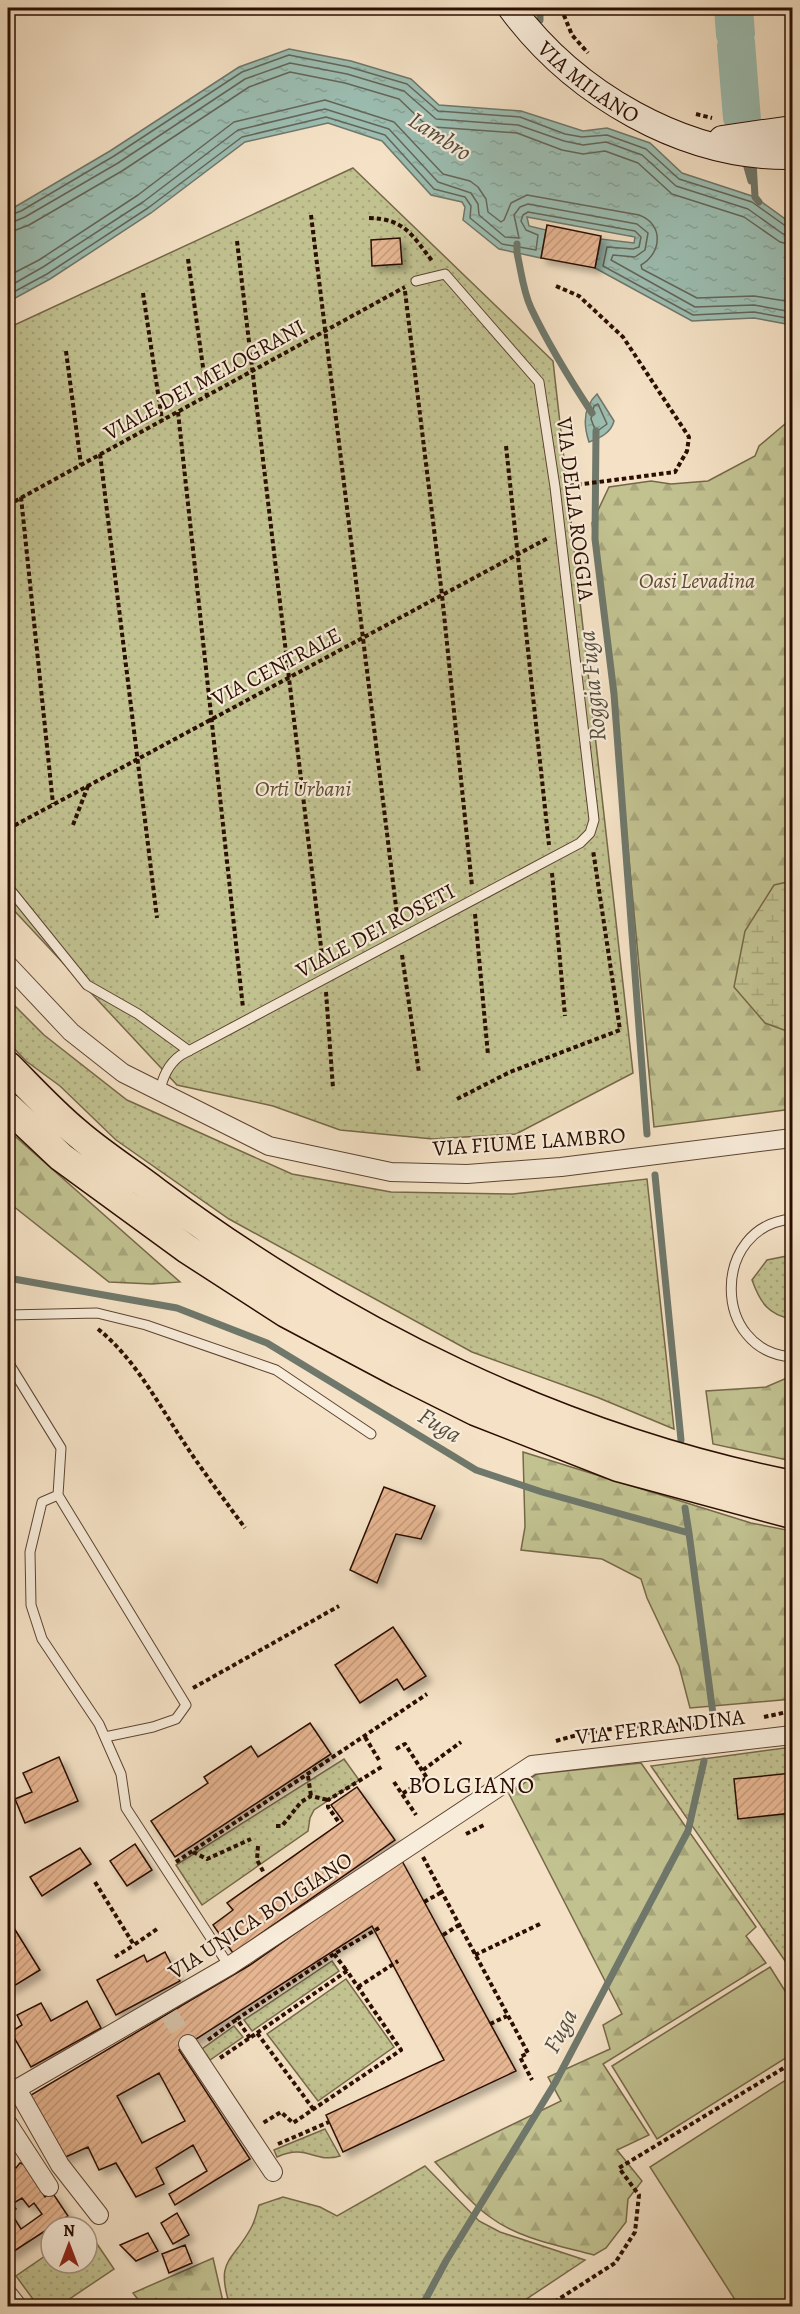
<svg xmlns="http://www.w3.org/2000/svg" width="800" height="2314" viewBox="0 0 800 2314" font-family="Alegreya,serif">
	<style>
		.green { fill: url(#green-dots); stroke: #766848; stroke-width: 1.5 }
		.forest { fill: url(#forest-firs); stroke: #766848; stroke-width: 1.5 }
		.wetland { fill: url(#wetland-marsh); stroke: #766848; stroke-width: 1.5 }
		.pitch { fill: #c2c291; stroke: #766848; stroke-width: 1.5 }
		.water { fill: url(#water-ripples); stroke: #6f786b; stroke-width: 1.5 }
		.lines { fill: none; stroke-linecap: round; stroke-linejoin: round }
		.shore { stroke: #646659; stroke-width: 1.5 }
		.stream { stroke: #6f786b; stroke-width: 7 }
		.canal { stroke: #9cbeb2; stroke-width: 22 }
		.building { fill: url(#building-hatch); stroke: #2b0e00; stroke-width: 1.5; fill-rule: evenodd; filter: url(#shadow) }
		.street-tunnel { stroke: #d7c2a8; stroke-width: 18; stroke-dasharray: 18 9; stroke-linecap: butt }
		.lane-casing { stroke: #5e4332; stroke-width: 11 }
		.street-casing { stroke: #5e4332; stroke-width: 20 }
		.secondary-casing { stroke: #2b0e00; stroke-width: 28 }
		.primary-casing { stroke: #2b0e00; stroke-width: 31 }
		.path { stroke: #2b0e00; stroke-width: 4; stroke-dasharray: 4.5 3; stroke-linecap: butt }
		.lane { stroke: #f8ecda; stroke-width: 9 }
		.street { stroke: #f8ecda; stroke-width: 18 }
		.secondary { stroke: #f8ecda; stroke-width: 26 }
		.primary { stroke: #f5e2c6; stroke-width: 28 }
		.labels { text-anchor: middle; stroke-width: 4.5; stroke-linejoin: round; paint-order: stroke }
		.street-label { font-size: 22px; fill: #2b0e00; stroke: #f8ecda }
		.park-label { font-size: 22px; font-style: italic; fill: #604d33; stroke: #f8ecda }
		.water-label { font-size: 24px; font-style: italic; fill: #534c3e; stroke: #f8ecda }
		.neighbourhood-label { font-size: 24px; letter-spacing: 1.5px; fill: #2b0e00; stroke: #f8ecda }
	</style>
	<defs>
		<pattern id="green-dots" width="8" height="8" patternUnits="userSpaceOnUse" patternTransform="scale(1.5)"><rect width="8" height="8" fill="#c2c291"/><path d="M2 2h.1M6 6h.1" fill="none" stroke="#a7a67b" stroke-width="1.8" stroke-linecap="round"/></pattern>
		<pattern id="forest-firs" width="22" height="20" patternUnits="userSpaceOnUse" patternTransform="scale(1.5)"><rect width="22" height="20" fill="#c2c291"/><path d="M5 1l3.5 6h-7zM16 11l3.5 6h-7z" fill="#a7a67b"/></pattern>
		<pattern id="wetland-marsh" width="20" height="14" patternUnits="userSpaceOnUse" patternTransform="scale(1.5)"><rect width="20" height="14" fill="#c2c291"/><path d="M1 5h8M5 5V1M11 12h8M15 12V8" fill="none" stroke="#a7a67b"/></pattern>
		<pattern id="water-ripples" width="26" height="14" patternUnits="userSpaceOnUse" patternTransform="scale(1.5)"><rect width="26" height="14" fill="#9cbeb2"/><path d="M2 4q2-2 4 0t4 0M15 11q2-2 4 0t4 0" fill="none" stroke="#87a297"/></pattern>
		<pattern id="building-hatch" width="6" height="6" patternUnits="userSpaceOnUse" patternTransform="scale(1.5)"><rect width="6" height="6" fill="#e6b591"/><path d="M-1 1l2-2M0 6l6-6M5 7l2-2" fill="none" stroke="#c59a7b"/></pattern>
		<filter id="shadow"><feDropShadow dx="5.5" dy="5.5" stdDeviation="3" flood-color="#0004"/></filter>
	</defs>
	<rect width="100%" height="100%" fill="#f5e2c6"/>
	<filter id="stains"><feTurbulence type="fractalNoise" baseFrequency=".00333" numOctaves="4"/><feColorMatrix values="0 0 0 0 .2 0 0 0 0 .09 0 0 0 0 .02 0 0 0 .5 -.17"/></filter>
	<radialGradient id="worn" r=".72"><stop offset=".6" stop-color="#630" stop-opacity="0"/><stop offset="1" stop-color="#630" stop-opacity=".3"/></radialGradient>
	<!-- green -->
	<path class="green" d="M353 168 553 361 633 1073 516 1134 433 1139 340 1130 273 1106 177 1085 8 904V328Z
		M8 999 44 1035 127 1100 292 1174 391 1192 513 1194 647 1179 674 1429 599 1398 472 1352 229 1219 116 1140 60 1086 26 1061 8 1042Z
		M792 1255V1319C768 1315 760 1302 752 1280L767 1260Z
		M792 1747V1971L651 1766Z
		M344 1759 359 1780 314 1810 310 1818 308 1831 202 1905 176 1865Z
		M332 1961 339 1971 252 2031 244 2020Z
		M346 1979 394 2047 318 2101 267 2034Z
		M234 2026 243 2037 210 2060 202 2049Z
		M325 2129 340 2156C314 2164 308 2143 277 2157L274 2150Z
		M425 2166 479 2221 500 2232 585 2260 516 2306H230C215 2259 232 2263 251 2228 255 2221 257 2212 259 2205L283 2197 320 2207 337 2216Z
		M87 2229 114 2269 59 2306H38L16 2276 51 2252V2263H87Z"/>
	<!-- forest -->
	<path class="forest" d="M792 418V1109L654 1127 611 666 592 523 609 487 651 481 671 484 708 481 755 456 759 446Z
		M8 1130 180 1282 152 1284 109 1282 8 1202Z
		M789 1377 792 1378V1461L713 1444 706 1391 766 1387Z
		M523 1452 751 1523 792 1531V1699L690 1708 679 1666 647 1598 641 1579 602 1559 521 1550 525 1527Z
		M641 1763 756 1927 746 1936 766 1963 603 2064 649 2135 617 2150 642 2181 628 2199 626 2222 606 2248 594 2255C561 2246 519 2239 490 2217 469 2202 453 2181 435 2162L561 2101 548 2077 610 2049 603 2025 622 2014 509 1794 537 1774Z
		M213 2258 224 2306H143L133 2293Z"/>
	<!-- wetland -->
	<path class="wetland" d="M792 881V1033L765 1023 734 987 745 931 774 885Z"/>
	<!-- pitch -->
	<path class="pitch" d="M770 1967 792 2002V2054L657 2139 612 2066Z
		M792 2076V2306H739L650 2167Z"/>
	<!-- water -->
	<path class="water" d="M289 49 351 61 411 79 439 105 521 111 583 131 607 128 650 143 682 173 755 197 792 224V325L754 318 692 321 595 268 601 239 634 243 635 237 527 217 529 226 546 230 541 258 499 249 463 220 465 207 462 202 431 195 382 141 328 123 245 142 151 213 50 279 8 302V211L110 151 239 67Z
		M597 394 614 421C611 433 600 438 589 442 583 424 583 407 597 394Z"/>
	<g class="lines">
		<!-- shore -->
		<path class="shore" d="M8 216 21 211 114 156 242 72 289 55 349 67 407 84 438 111 520 117 565 134 582 137 607 135 646 149 679 179 752 202 787 227 792 228
			M8 224 25 217 118 163 245 79 290 63 347 74 404 91 436 119 518 125 564 141 583 145 606 142 642 155 676 186 748 209 783 234 792 236
			M8 233 29 225 122 171 249 87 290 72 345 83 399 99 423 122 434 127 517 133 562 150 583 154 605 151 638 163 672 194 744 217 780 242 792 245
			M8 276 39 260 138 195 234 122 325 100 394 122 443 174 470 181 478 187 486 199 488 212 501 222 504 220 511 203 527 195 639 215C664 224 662 253 641 265L642 269 697 298 754 296 792 302
			M8 287 43 267 143 202 238 130 325 109 389 129 438 182 471 193 478 204 479 215 505 237 519 238 514 215 520 207 528 204 637 224 648 233 645 250 635 257 613 255 611 260 695 307 754 305 792 312
			M8 295 47 274 148 208 242 137 326 117 385 135 434 189 465 197 471 206 470 218 502 244 536 250 538 235 526 230 521 221 523 215 528 212 635 231 641 237 639 247 633 249 607 247 603 266 693 315 754 312 792 319
			M598 404 607 424 596 432 591 419 594 406Z"/>
		<!-- stream -->
		<path class="stream" d="M540 8V20
			M745 160 751 181
			M753 161 755 197 759 202
			M517 244V253C521 270 523 291 531 308 548 344 569 378 592 413
			M596 431 595 539 614 694 647 1134
			M655 1175 681 1440
			M8 1278 177 1308 267 1343 476 1470 542 1492 689 1533 713 1714
			M685 1508 689 1533
			M422 2306 446 2261 555 2083 688 1831 704 1761"/>
		<!-- canal -->
		<path class="canal" d="M725 8 727 35
			M742 8 744 34
			M744 42 750 120
			M728 45 734 118"/>
	</g>
	<!-- building -->
	<path class="building" d="M547 225 601 236 595 268 541 258Z
		M400 238 402 264 372 266 371 240Z
		M384 1487 435 1506 421 1539 396 1534 377 1583 350 1570Z
		M393 1627 426 1676 404 1690 397 1679 360 1703 335 1665Z
		M310 1723 331 1754 175 1857 151 1821 208 1783 204 1777 251 1746 258 1757Z
		M59 1757 78 1801 25 1823 15 1799 32 1792 23 1773Z
		M792 1773V1813L738 1819 734 1779Z
		M357 1787 395 1840 233 1953 213 1925 233 1910 227 1903 343 1821 331 1805Z
		M135 1844 152 1870 127 1886 110 1861Z
		M80 1848 91 1864 42 1896 30 1877Z
		M401 1859 516 2071 343 2152 326 2115 444 2060 372 1926 179 2050 250 2159 175 2205 169 2194 207 2171 193 2145 156 2168 164 2184 136 2197 116 2163 99 2170 88 2147 61 2159 26 2098 250 1965ZM159 2073 185 2121 142 2143 117 2096Z
		M14 1928 40 1970 9 1989 8 1932Z
		M165 1952 180 1981 116 2015 97 1980 144 1955 147 1962Z
		M87 2001 101 2028 31 2067 11 2032 22 2025 17 2015 41 2003 51 2021Z
		M10 2163 16 2168 20 2163 32 2167 34 2179 45 2197 52 2192 68 2216 8 2255V2165ZM22 2198 29 2207 34 2203 42 2214 21 2229 11 2213 16 2209 12 2204Z
		M177 2213 189 2235 173 2244 161 2223Z
		M148 2233 158 2251 136 2261 120 2245Z
		M185 2245 192 2263 169 2273 162 2254Z"/>
	<g class="lines">
		<!-- street-tunnel -->
		<path class="street-tunnel" d="M169 2014 188 2044"/>
		<!-- lane casing -->
		<g class="lane-casing">
			<path id="lane" d="M8 887 87 985 138 1014 189 1051
				M159 1093C163 1077 168 1064 181 1055L580 843 590 833 594 820 555 487 539 382 445 274 416 281
				M792 1219C711 1226 711 1351 792 1357
				M8 1315 97 1313 146 1325 276 1370 371 1434
				M8 1362 61 1448 58 1495
				M105 1737 153 1727 176 1719 186 1705 58 1495 42 1502 30 1552 31 1605 42 1639 99 1724 121 1774 126 1808 229 1966
				M8 2287 23 2306"/>
		</g>
		<!-- street casing -->
		<g class="street-casing">
			<path id="street" d="M8 965 71 1032 123 1073 269 1146 391 1172 467 1174 561 1167 792 1138
				M188 2044 273 2172
				M17 2089 60 2165 99 2215
				M8 2094 229 1966 532 1765 792 1735
				M8 2124 49 2187"/>
		</g>
		<!-- secondary casing -->
		<g class="secondary-casing">
			<g id="secondary">
				<path id="s1" d="M511 8C574 93 683 158 792 156"/>
				<path d="M722 139 792 129"/>
			</g>
		</g>
		<!-- primary casing -->
		<g class="primary-casing">
			<path id="primary" d="M8 1066C30 1088 52 1112 76 1132 101 1154 130 1172 156 1192 344 1332 561 1439 792 1485
				M8 1107 61 1157 187 1249 286 1313 399 1373 475 1411 618 1467 792 1514"/>
		</g>
		<!-- path -->
		<path class="path" d="M561 8 572 35 588 53
			M696 114 712 118
			M311 215 398 923
			M369 218C405 219 412 235 433 262
			M237 241 323 964
			M188 259 207 396
			M556 286 579 296 623 337 689 437 687 451 675 472 568 486
			M405 291 442 595 472 886
			M143 293 162 420
			M66 351 81 465
			M178 412 243 1008
			M506 446 549 845
			M100 454 157 918
			M21 497 53 804
			M8 505 405 287
			M73 825 88 786
			M8 829 548 538
			M552 873 565 1016
			M475 914 488 1055
			M402 955 419 1073
			M326 992 333 1088
			M457 1099 510 1072 620 1030 593 850
			M98 1329C134 1358 156 1400 181 1438 201 1469 223 1498 245 1528
			M193 1688 339 1606
			M764 1717 792 1711
			M365 1737 379 1760
			M556 1741C601 1727 648 1724 694 1725
			M396 1749 405 1744 427 1778 402 1794
			M423 1770 461 1742
			M308 1776 311 1796
			M394 1782 416 1815
			M338 1821 328 1807V1800L383 1766
			M276 1826H282L301 1802 311 1796 328 1800
			M466 1834 486 1824
			M258 1846 257 1860 264 1873
			M193 1852 207 1859 251 1839
			M423 1857 528 2053 520 2057 532 2080
			M176 1862 427 1694
			M95 1882 134 1945 157 1929
			M424 1902 442 1892
			M443 1935 459 1925
			M334 1954 347 1971
			M475 1955 542 1923
			M115 1957 134 1945
			M792 1970H789L792 1975
			M358 1987 398 1961
			M490 2024 507 2016
			M257 2033 347 1971 401 2050 293 2123 281 2112 263 2123
			M250 2038 237 2019 334 1954 379 1928
			M208 2040 237 2019
			M220 2058 257 2033 314 2110
			M278 2144 329 2122
			M548 2306 615 2263 635 2232 639 2195 619 2168 792 2063"/>
		<!-- lane -->
		<use href="#lane" class="lane"/>
		<!-- street -->
		<use href="#street" class="street"/>
		<!-- secondary -->
		<use href="#secondary" class="secondary"/>
		<!-- primary -->
		<use href="#primary" class="primary"/>
	</g>
	<g class="labels">
		<!-- street labels -->
		<g class="street-label">
			<text dy="8" stroke="none"><textPath href="#s1" startOffset="108">VIA MILANO</textPath></text>
			<text transform="translate(204 379) rotate(-29)" y="8">VIALE DEI MELOGRANI</text>
			<text transform="translate(576 509) rotate(83)" y="8">VIA DELLA ROGGIA</text>
			<text transform="translate(276 666) rotate(-28)" y="8">VIA CENTRALE</text>
			<text transform="translate(375 930) rotate(-28)" y="8">VIALE DEI ROSETI</text>
			<text transform="translate(529 1141) rotate(-4)" y="8">VIA FIUME LAMBRO</text>
			<text transform="translate(660 1726) rotate(-7)" y="8">VIA FERRANDINA</text>
			<text transform="translate(260 1915) rotate(-33)" y="8">VIA UNICA BOLGIANO</text>
		</g>
		<!-- park labels -->
		<g class="park-label">
			<text x="697" y="588">Oasi Levadina</text>
			<text x="303" y="796">Orti Urbani</text>
		</g>
		<!-- water labels -->
		<g class="water-label">
			<text transform="translate(440 136) rotate(33)" y="8">Lambro</text>
			<text transform="translate(592 686) rotate(-96)" y="8">Roggia Fuga</text>
			<text transform="translate(440 1425) rotate(31)" y="8">Fuga</text>
			<text transform="translate(560 2031) rotate(-62)" y="8">Fuga</text>
		</g>
		<!-- neighbourhood labels -->
		<g class="neighbourhood-label">
			<text x="472" y="1793">BOLGIANO</text>
		</g>
	</g>
	<!-- margin -->
	<rect width="800" height="2314" fill="none" stroke="#f5e2c6" stroke-width="30"/>
	<rect x="9" y="9" width="782" height="2296" fill="none" stroke="#2b0e00" stroke-width="3"/>
	<rect x="15" y="15" width="770" height="2284" fill="none" stroke="#2b0e00" stroke-width="1.5"/>
	<!-- north arrow -->
	<g transform="translate(69 2245)"><circle r="28" fill="#f8ecda" stroke="#a69383" stroke-width="1.5"/>
	<path d="M0-4.5L10 22L0 15L-10 22Z" fill="#8f2418"/>
	<text y="-9" font-size="16" font-weight="bold" text-anchor="middle" fill="#2b0e00">N</text>
	</g>
	<rect width="100%" height="100%" filter="url(#stains)"/>
	<rect width="100%" height="100%" fill="url(#worn)"/>
</svg>
